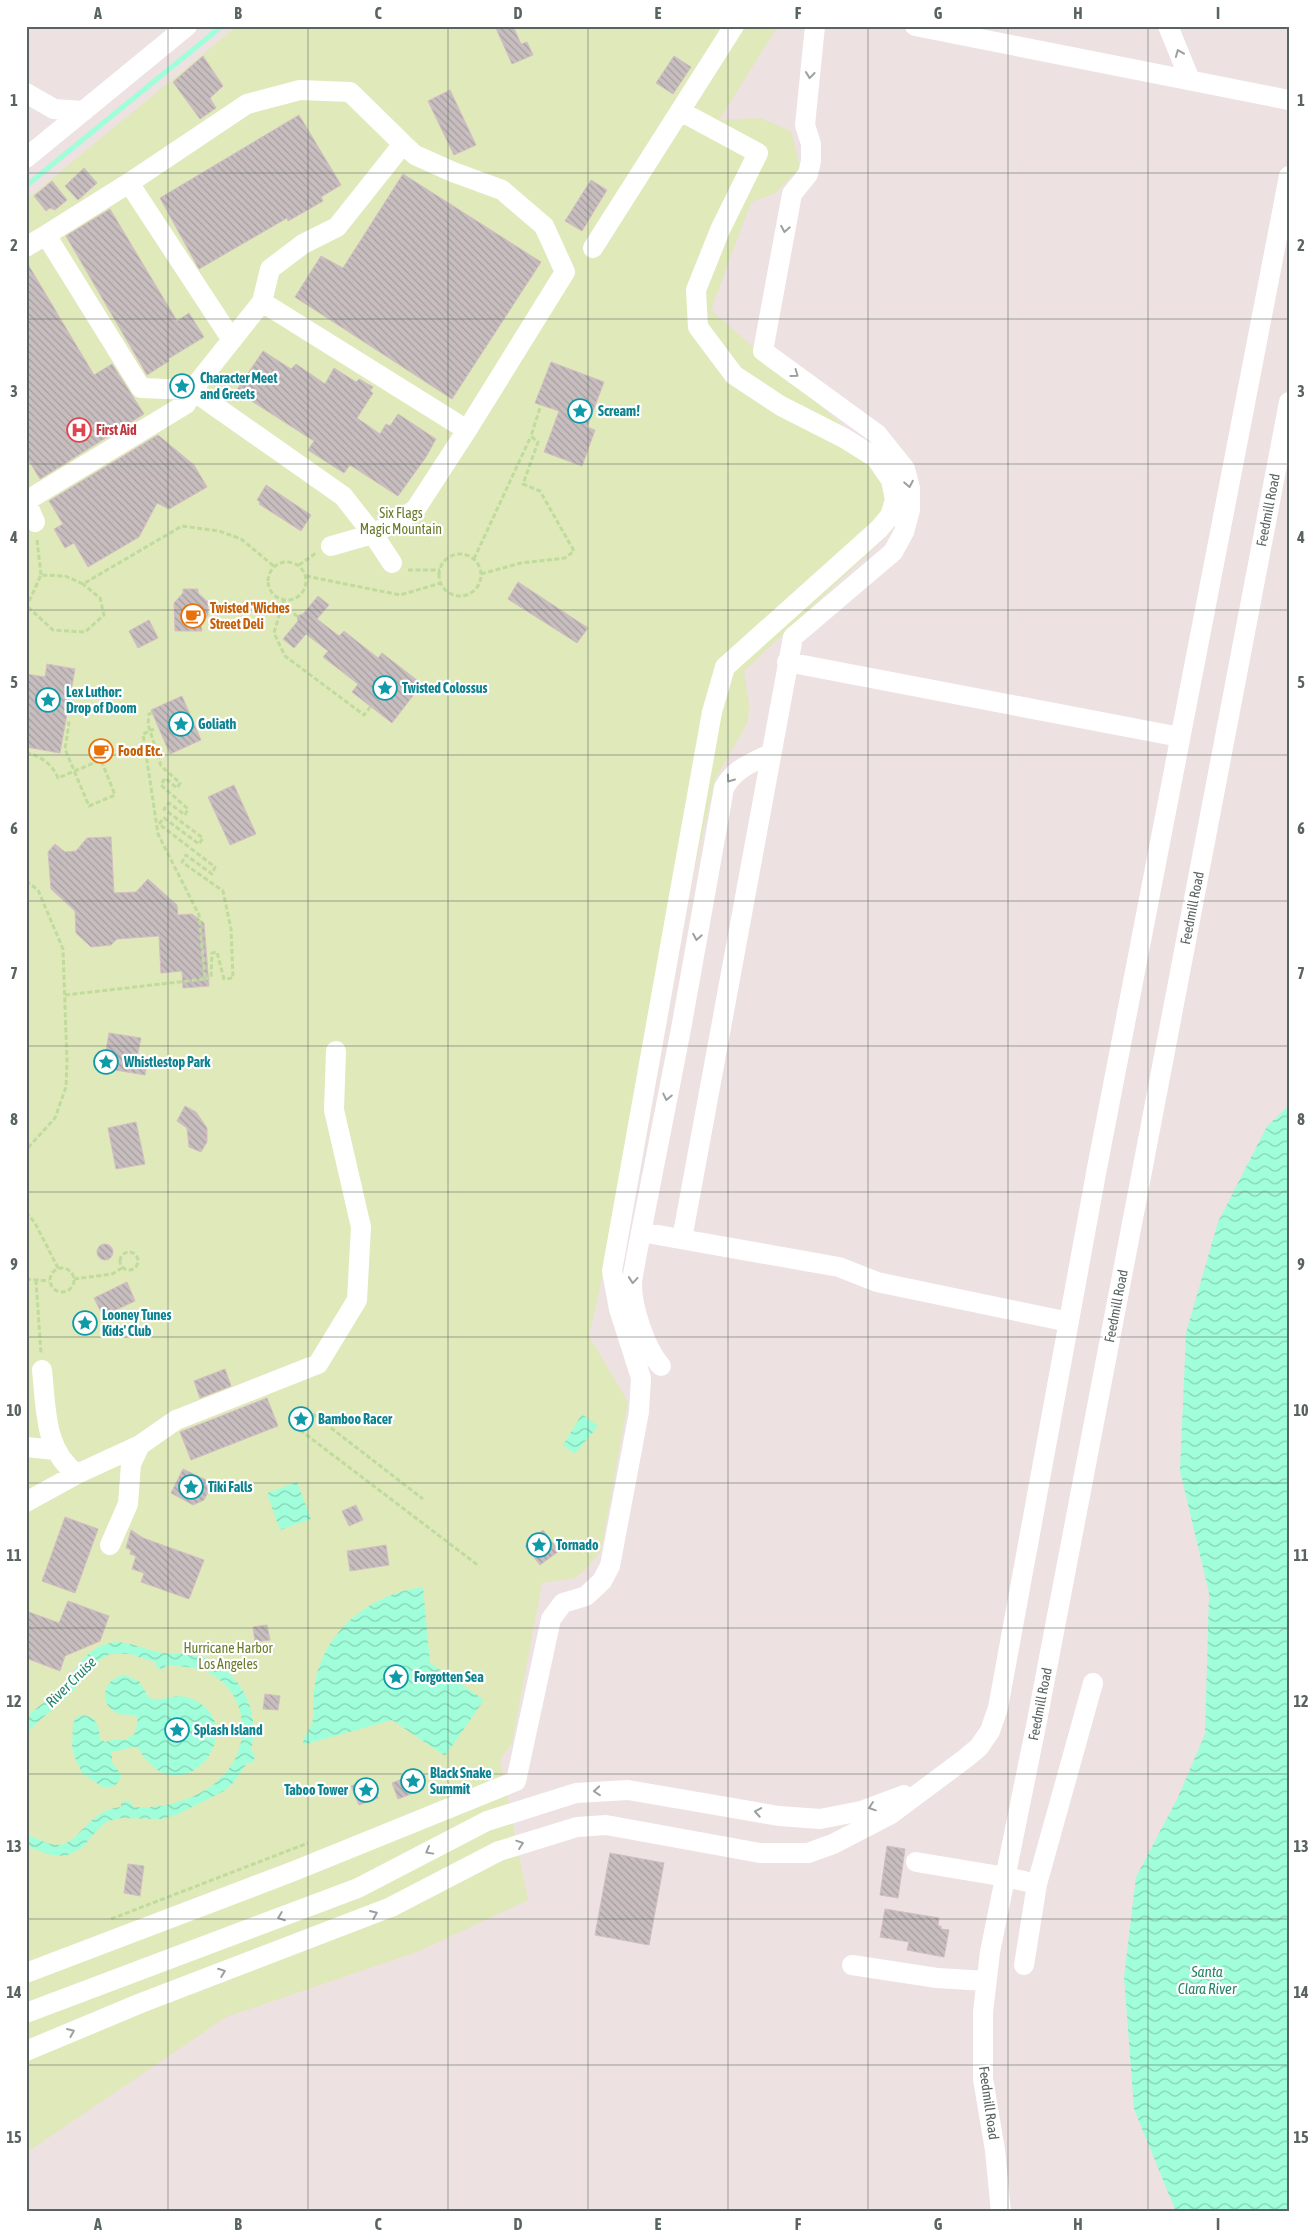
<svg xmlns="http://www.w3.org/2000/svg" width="1315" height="2238" viewBox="0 0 1315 2238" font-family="'Asap Condensed',sans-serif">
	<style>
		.green { fill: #e0e9ba }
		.water { fill: url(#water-waves) }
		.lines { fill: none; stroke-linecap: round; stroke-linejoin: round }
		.stream { stroke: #a0ffda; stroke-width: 5 }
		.building { fill: url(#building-back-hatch); stroke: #d3bec1 }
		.path { stroke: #c0dc9c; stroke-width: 3; stroke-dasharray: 5 2.5; stroke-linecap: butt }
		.minor { stroke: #fff; stroke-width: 20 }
		.oneway { stroke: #9ba1a0 }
		.grid { fill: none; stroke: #596361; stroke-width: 1; stroke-opacity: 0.55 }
		.labels { text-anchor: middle; stroke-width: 4.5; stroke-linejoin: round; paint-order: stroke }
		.culture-label { font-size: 14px; font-weight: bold; fill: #0d838f; stroke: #fff; text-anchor: start }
		.health-label { font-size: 14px; font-weight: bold; fill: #be3a42; stroke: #fff; text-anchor: start }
		.street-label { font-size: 14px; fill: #596361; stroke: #fff }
		.park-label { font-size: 14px; fill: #697b2a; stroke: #fff }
		.food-label { font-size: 14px; font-weight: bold; fill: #c56008; stroke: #fff; text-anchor: start }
		.water-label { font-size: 15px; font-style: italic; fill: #288266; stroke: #fff }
		.neatline { fill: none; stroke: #596361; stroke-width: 2 }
		.grid-label { font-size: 16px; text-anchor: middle; font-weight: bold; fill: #596361 }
	</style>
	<defs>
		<pattern id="water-waves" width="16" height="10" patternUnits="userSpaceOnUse" patternTransform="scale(1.25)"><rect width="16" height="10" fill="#a0ffda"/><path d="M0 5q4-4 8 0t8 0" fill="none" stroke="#85d2b4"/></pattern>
		<pattern id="building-back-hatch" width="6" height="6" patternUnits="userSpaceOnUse" patternTransform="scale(1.25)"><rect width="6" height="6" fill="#c8bebf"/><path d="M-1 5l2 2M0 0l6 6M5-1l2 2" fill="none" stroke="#a59e9f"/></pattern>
	</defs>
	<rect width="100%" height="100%" fill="#eee1e1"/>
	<!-- green -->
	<path class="green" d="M237 26H778L719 120 760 118 791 131 800 167 776 193 751 202 711 310 887 464 891 532 744 671 749 704 748 722 715 779 589 1336 628 1402 601 1551 582 1573 574 1578 542 1583 512 1743 500 1760 528 1900 417 1952 226 2017 26 2153V200Z"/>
	<!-- water -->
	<path class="water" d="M1289 1105V2212H1176L1134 2109 1124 1977 1136 1877 1178 1797 1205 1734 1209 1593 1180 1471 1186 1333 1218 1222 1267 1126Z
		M582 1414 598 1426 575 1454 563 1445Z
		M297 1482 311 1519 280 1530 267 1493Z
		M423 1587 430 1663 484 1700 445 1756 392 1720 303 1745C303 1734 313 1728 313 1717 314 1704 313 1691 316 1678 327 1628 373 1593 423 1587Z
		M116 1642C131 1643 143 1648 157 1652 171 1655 189 1652 203 1657 241 1671 261 1712 251 1750L255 1756 253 1763 248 1762 234 1782 224 1791 176 1815 161 1819 121 1818 108 1821 99 1828 82 1848 66 1856 51 1855 26 1846V1835C36 1837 45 1844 56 1845 78 1847 88 1809 121 1807V1802L129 1801 134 1807C189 1811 255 1775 240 1711 236 1694 223 1679 207 1672 194 1666 180 1667 166 1665L164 1669 157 1668 155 1662 129 1654H111L104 1657 90 1667 74 1690 26 1733V1717C40 1706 54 1694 66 1681 82 1662 89 1645 116 1642Z
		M125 1675 139 1681 149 1698C165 1703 177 1689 198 1702 250 1732 179 1820 138 1748L133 1747 112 1752V1762L122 1776 115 1786 104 1788 82 1773 74 1756 72 1746 73 1723 76 1717 84 1715 93 1718 98 1726 100 1739 105 1742 115 1739 126 1740 135 1733 138 1718C131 1712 123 1717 115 1712 97 1701 105 1677 125 1675Z"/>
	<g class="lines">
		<!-- stream -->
		<path class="stream" d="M26 186 222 26"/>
	</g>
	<!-- building -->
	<path class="building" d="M495 26H513L521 44 527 42 533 55 512 64Z
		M203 56 223 86 210 98 216 108 200 119 173 82Z
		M674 56 691 67 673 94 656 83Z
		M450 90 476 145 454 155 428 101Z
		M299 115 341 185 321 197 323 201 297 216 288 221 287 218 199 269 160 198Z
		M84 168 97 183 78 200 65 186Z
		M403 174 541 262 452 399 295 297 321 256 343 268Z
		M591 180 607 190 582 231 565 221Z
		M52 181 67 200 55 210 50 208 46 211 34 196Z
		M110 209 177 321 189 313 204 337 168 359 169 361 147 375 66 236Z
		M26 261 94 375 112 364 144 414 40 479 26 456Z
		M263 351 291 369 296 364 325 384 334 368 356 382 359 379 373 387 370 391 373 393 357 418 380 434 386 424 390 426 398 414 436 439 426 457 398 496 350 465 344 473 308 450 314 441 236 391Z
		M551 362 604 382 587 427 595 430 582 466 544 452 559 411 535 403Z
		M158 435 194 465 207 487 169 509 157 503 139 537 88 567 74 543 65 548 54 529 63 524 49 501Z
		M266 485 311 515 301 531 259 504 260 502 257 500Z
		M518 582 588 628 577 643 508 599Z
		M183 589H198V593L208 602V615L201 625 202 631H175L174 603 183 593Z
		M318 596 329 605 317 619 339 636 344 631 378 658 382 653 422 684 392 723 352 692 358 684 323 657 328 651 306 634 294 648 283 639 298 621 297 616 303 614Z
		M149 620 158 638 138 648 129 631Z
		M47 664 75 669 60 753 26 747V729L30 708 26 707V674L45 677Z
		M182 696 201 740 170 754 151 710Z
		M234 785 256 834 230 845 208 797Z
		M111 837 114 893 136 892 148 879 177 905 178 915 192 914 204 923 209 986 183 988 182 971 161 973 159 936 117 939 111 945 91 947 76 933 75 911 51 889 48 852 55 844 65 852 76 851 87 838Z
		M109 1033 141 1038 137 1057 148 1059 145 1075 103 1068Z
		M185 1106 196 1112 207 1128V1142L201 1152 189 1147 187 1128 177 1121Z
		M136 1122 145 1164 116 1169 108 1128Z
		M97 1252a8 8 0 1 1 16 0a8 8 0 1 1-16 0Z
		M127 1282 135 1301 103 1316 94 1298Z
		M225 1369 231 1386 200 1398 194 1381Z
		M267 1398 278 1426 191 1460 180 1432Z
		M183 1469 206 1480 208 1492 204 1500 193 1505 171 1493Z
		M356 1505 363 1520 349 1526 342 1511Z
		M65 1517 98 1529 75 1593 42 1581Z
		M131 1530 143 1538 204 1560 189 1599 141 1582 144 1573 132 1569 136 1556 130 1554 131 1550 126 1548Z
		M543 1530 559 1551 540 1565 525 1546Z
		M386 1545 389 1565 350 1571 347 1551Z
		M68 1601 109 1616 100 1641 65 1656 60 1671 26 1658V1611L59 1623Z
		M267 1625 270 1640 255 1642 253 1627Z
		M265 1694 280 1696 278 1710 263 1709Z
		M417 1773 424 1789 398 1799 392 1783Z
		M371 1779 378 1798 359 1805 351 1786Z
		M887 1846 905 1849 898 1898 880 1895Z
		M610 1853 664 1863 649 1945 595 1935Z
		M128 1864 144 1866 140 1896 124 1893Z
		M885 1909 939 1918 938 1926H941V1929L949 1930 944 1957 907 1950 909 1942 880 1937Z"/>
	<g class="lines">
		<!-- path -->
		<path class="path" d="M37 540 41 575
			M439 575a21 21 0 1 1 42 0a21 21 0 1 1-42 0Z
			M474 559 531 436
			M268 581a19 19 0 1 1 38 0a19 19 0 1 1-38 0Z
			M299 565 316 553
			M408 570H440
			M481 574 521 563 565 558 574 551 540 491 523 484 538 442 531 436 541 405
			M306 576 400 595 441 583
			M284 599 274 633 285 656 364 715 371 706
			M282 604 297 616
			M28 607 53 630 85 632 104 615 100 598 83 584
			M26 608 41 575 65 576 83 584 182 526 219 531 241 539 275 567
			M152 713 149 714 148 724 161 766 180 783 177 788 165 778 161 785 188 809 185 815 169 803 164 809 203 838 199 844 164 818 159 824 215 867 212 874 186 855 182 862 223 891 231 929 233 978 224 979 217 952 212 953 211 978 205 979
			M26 753C40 755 53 765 58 778L101 760 115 795 89 806 65 749 69 723 65 722
			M26 881 38 890 63 949 67 1062 66 1087 55 1118 26 1150
			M65 995 205 979 199 915 158 834 143 734 154 729
			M26 1212 35 1223 58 1268
			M120 1261a9 9 0 1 1 18 0a9 9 0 1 1-18 0Z
			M50 1280a12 12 0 1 1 24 0a12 12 0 1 1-24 0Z
			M26 1279 49 1281
			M74 1279 112 1274 122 1268
			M36 1280 41 1354
			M313 1414 423 1499
			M300 1430 479 1566
			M111 1919 308 1843"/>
		<!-- minor -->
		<path class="minor" d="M915 26 1289 100
			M1168 26 1190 80
			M26 93 54 109 84 111
			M26 158 187 26
			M26 247 46 235
			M593 248 734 26
			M262 302 270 269 303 244 337 227 403 144 415 155 453 172 502 190 544 226 565 272 467 430
			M232 340 129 183 247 104 300 90 350 92 403 144
			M26 501 186 404 192 390 141 388 46 235 129 183
			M26 501 35 522
			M331 546 373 534 415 510 467 430 262 302 192 390 343 496 373 534 392 563
			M787 662 1180 737
			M641 1232 839 1267 877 1282 1069 1322
			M682 1239 793 637 893 552 904 532 910 510V488L905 469 877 434 763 351 792 194 808 174 811 161V144L805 125 815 26
			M661 1366C646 1350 632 1308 632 1285 632 1276 635 1267 636 1258L681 1029 724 788C734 769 751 763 770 754
			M42 1370C46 1407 44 1451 77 1474L140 1445 176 1420 318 1364 357 1300 361 1227 334 1110 336 1051
			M26 1447 55 1450
			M26 1502 77 1474
			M110 1545 128 1504 131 1464 140 1445
			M916 1862 1006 1877 1037 1884 1093 1683
			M852 1965 937 1978 986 1981
			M1024 1965 1037 1884
			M26 1973 294 1871 516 1781 551 1619 563 1603 586 1596 602 1581 610 1566 639 1412 641 1378 619 1309 612 1271 712 712 725 667 879 529 890 516 895 500 891 480 876 458 844 438 781 406 734 375 698 327 696 290 720 230 758 153 680 111
			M26 2013 358 1888 487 1821 576 1793 628 1790 779 1816 820 1819 861 1811 904 1795
			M26 2051 141 2003 391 1907 499 1851 577 1827 606 1825 760 1853H808L833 1844 891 1814 966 1758 979 1747 990 1731 998 1708 1097 1168 1289 176
			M1001 2212 995 2150 983 2079V2012L990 1952 1036 1726 1289 402"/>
	</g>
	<!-- one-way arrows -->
	<defs><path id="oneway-chevron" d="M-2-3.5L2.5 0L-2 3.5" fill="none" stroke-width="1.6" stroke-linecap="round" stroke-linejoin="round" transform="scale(1.25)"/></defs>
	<g class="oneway">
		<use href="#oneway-chevron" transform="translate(1179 53) rotate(-112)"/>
		<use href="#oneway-chevron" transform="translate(810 75) rotate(96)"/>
		<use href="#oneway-chevron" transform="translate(785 229) rotate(100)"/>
		<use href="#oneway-chevron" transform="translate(795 374) rotate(36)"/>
		<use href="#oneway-chevron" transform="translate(909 484) rotate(79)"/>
		<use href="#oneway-chevron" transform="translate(730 779) rotate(126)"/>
		<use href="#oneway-chevron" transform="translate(697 937) rotate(100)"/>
		<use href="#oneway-chevron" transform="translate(667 1097) rotate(102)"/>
		<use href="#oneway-chevron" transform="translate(633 1280) rotate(95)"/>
		<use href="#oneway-chevron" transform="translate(597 1791) rotate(175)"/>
		<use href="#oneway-chevron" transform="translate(872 1807) rotate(161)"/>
		<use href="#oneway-chevron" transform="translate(758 1812) rotate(-170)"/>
		<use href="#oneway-chevron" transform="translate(520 1844) rotate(-19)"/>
		<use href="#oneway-chevron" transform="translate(429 1851) rotate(151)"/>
		<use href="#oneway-chevron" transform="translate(374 1914) rotate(-23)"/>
		<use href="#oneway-chevron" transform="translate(281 1917) rotate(159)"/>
		<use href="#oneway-chevron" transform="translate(222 1972) rotate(-21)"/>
		<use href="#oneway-chevron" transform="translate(71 2032) rotate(-23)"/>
	</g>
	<!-- grid -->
	<path class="grid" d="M168 26V2212M308 26V2212M448 26V2212M588 26V2212M728 26V2212M868 26V2212M1008 26V2212M1148 26V2212M26 173H1289M26 319H1289M26 464H1289M26 610H1289M26 755H1289M26 901H1289M26 1046H1289M26 1192H1289M26 1337H1289M26 1483H1289M26 1628H1289M26 1774H1289M26 1919H1289M26 2065H1289"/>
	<!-- icons -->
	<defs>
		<g id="sight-ring" transform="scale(1.25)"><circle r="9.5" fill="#fff" stroke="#0f9aa8" stroke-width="1.5"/><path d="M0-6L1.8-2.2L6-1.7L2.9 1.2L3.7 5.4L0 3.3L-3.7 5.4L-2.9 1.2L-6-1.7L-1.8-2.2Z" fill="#0f9aa8"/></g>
		<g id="hospital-ring" transform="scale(1.25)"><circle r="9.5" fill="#fff" stroke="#e0444e" stroke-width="1.5"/><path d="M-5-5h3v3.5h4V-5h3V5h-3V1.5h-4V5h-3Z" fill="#e0444e"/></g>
		<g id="cafe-ring" transform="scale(1.25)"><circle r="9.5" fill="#fff" stroke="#e8710a" stroke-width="1.5"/><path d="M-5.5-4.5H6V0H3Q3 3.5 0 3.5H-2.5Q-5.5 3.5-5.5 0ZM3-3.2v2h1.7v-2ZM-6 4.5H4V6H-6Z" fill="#e8710a"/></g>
	</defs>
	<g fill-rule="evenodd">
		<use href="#sight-ring" x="182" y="386"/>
		<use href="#sight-ring" x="580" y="411"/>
		<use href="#hospital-ring" x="79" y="430"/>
		<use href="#cafe-ring" x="193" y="616"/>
		<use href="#sight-ring" x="385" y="688"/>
		<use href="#sight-ring" x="48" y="700"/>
		<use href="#sight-ring" x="181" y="724"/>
		<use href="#cafe-ring" x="101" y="751"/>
		<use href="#sight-ring" x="106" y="1062"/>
		<use href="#sight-ring" x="85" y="1323"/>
		<use href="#sight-ring" x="301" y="1419"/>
		<use href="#sight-ring" x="191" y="1487"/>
		<use href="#sight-ring" x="539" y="1545"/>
		<use href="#sight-ring" x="396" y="1677"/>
		<use href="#sight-ring" x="177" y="1730"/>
		<use href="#sight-ring" x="413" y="1781"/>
		<use href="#sight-ring" x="366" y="1790"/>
	</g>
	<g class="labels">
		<!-- culture labels -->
		<g class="culture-label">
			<text x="200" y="383">Character Meet<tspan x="200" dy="16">and Greets</tspan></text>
			<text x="598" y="416">Scream!</text>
			<text x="402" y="693">Twisted Colossus</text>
			<text x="66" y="697">Lex Luthor:<tspan x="66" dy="16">Drop of Doom</tspan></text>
			<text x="198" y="729">Goliath</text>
			<text x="124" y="1067">Whistlestop Park</text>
			<text x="102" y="1320">Looney Tunes<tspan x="102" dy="16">Kids' Club</tspan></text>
			<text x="318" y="1424">Bamboo Racer</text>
			<text x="208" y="1492">Tiki Falls</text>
			<text x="556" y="1550">Tornado</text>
			<text x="414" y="1682">Forgotten Sea</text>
			<text x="194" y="1735">Splash Island</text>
			<text x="430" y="1778">Black Snake<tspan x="430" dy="16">Summit</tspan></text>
			<text x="348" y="1795" text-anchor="end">Taboo Tower</text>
		</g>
		<!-- health labels -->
		<g class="health-label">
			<text x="96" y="435">First Aid</text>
		</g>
		<!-- street labels -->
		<g class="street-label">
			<text transform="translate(1268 510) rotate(-79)" y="5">Feedmill Road</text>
			<text transform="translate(1192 908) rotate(-79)" y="5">Feedmill Road</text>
			<text transform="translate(1116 1306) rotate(-79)" y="5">Feedmill Road</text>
			<text transform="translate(1040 1704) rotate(-79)" y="5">Feedmill Road</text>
			<text transform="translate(989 2103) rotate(82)" y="5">Feedmill Road</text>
		</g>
		<!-- park labels -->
		<g class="park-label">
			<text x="401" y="518">Six Flags<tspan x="401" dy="16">Magic Mountain</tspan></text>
			<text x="228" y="1653">Hurricane Harbor<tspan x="228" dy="16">Los Angeles</tspan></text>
		</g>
		<!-- food labels -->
		<g class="food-label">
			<text x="210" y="613">Twisted 'Wiches<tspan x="210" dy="16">Street Deli</tspan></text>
			<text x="118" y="756">Food Etc.</text>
		</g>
		<!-- water labels -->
		<g class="water-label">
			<text transform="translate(71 1682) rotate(-45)" y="5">River Cruise</text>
			<text x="1207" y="1977">Santa<tspan x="1207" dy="17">Clara River</tspan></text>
		</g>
	</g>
	<!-- border -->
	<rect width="1315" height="2238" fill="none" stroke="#ffffff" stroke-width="55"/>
	<rect x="28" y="28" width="1260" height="2182" class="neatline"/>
	<g class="grid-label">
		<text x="98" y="19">A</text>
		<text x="238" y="19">B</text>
		<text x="378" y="19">C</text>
		<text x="518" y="19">D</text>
		<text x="658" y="19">E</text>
		<text x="798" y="19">F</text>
		<text x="938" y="19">G</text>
		<text x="1078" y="19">H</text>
		<text x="1218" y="19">I</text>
		<text x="14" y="106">1</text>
		<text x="1301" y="106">1</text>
		<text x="14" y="251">2</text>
		<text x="1301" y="251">2</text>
		<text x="14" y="397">3</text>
		<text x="1301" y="397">3</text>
		<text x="14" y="543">4</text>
		<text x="1301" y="543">4</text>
		<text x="14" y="688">5</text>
		<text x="1301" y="688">5</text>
		<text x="14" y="834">6</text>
		<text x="1301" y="834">6</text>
		<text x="14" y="979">7</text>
		<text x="1301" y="979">7</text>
		<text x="14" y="1125">8</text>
		<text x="1301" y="1125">8</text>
		<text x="14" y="1270">9</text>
		<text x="1301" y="1270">9</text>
		<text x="14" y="1416">10</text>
		<text x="1301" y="1416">10</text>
		<text x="14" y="1561">11</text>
		<text x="1301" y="1561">11</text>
		<text x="14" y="1707">12</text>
		<text x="1301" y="1707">12</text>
		<text x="14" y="1852">13</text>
		<text x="1301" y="1852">13</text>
		<text x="14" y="1998">14</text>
		<text x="1301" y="1998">14</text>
		<text x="14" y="2143">15</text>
		<text x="1301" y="2143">15</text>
		<text x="98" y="2230">A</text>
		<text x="238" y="2230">B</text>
		<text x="378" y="2230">C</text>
		<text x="518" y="2230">D</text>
		<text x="658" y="2230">E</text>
		<text x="798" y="2230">F</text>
		<text x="938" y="2230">G</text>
		<text x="1078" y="2230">H</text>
		<text x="1218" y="2230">I</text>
	</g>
</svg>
